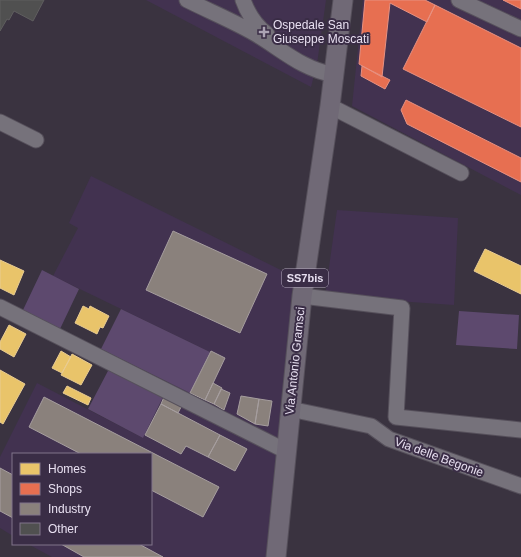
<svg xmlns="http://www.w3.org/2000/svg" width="521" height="557" viewBox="0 0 521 557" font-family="Helvetica,sans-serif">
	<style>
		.built { fill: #423250 }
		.green { fill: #5d496e }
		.homes { fill: #e9c46a; stroke: #e9cc92 }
		.shops { fill: #e76f51; stroke: #e79181 }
		.industry { fill: #8a817c; stroke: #a69e9f }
		.building { fill: #505050; stroke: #5f5e5f }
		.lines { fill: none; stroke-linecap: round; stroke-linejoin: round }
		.minor-casing { stroke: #56505b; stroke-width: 17 }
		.major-casing { stroke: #56505b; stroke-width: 21 }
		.minor { stroke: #76727b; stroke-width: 15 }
		.major { stroke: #706976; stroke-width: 19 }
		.poi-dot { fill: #aba3b3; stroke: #3a2d46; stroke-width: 1.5 }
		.labels { text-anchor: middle; stroke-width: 4; stroke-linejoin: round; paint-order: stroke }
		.shield { fill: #3a2d46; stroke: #b4aabe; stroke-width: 1 }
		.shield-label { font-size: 11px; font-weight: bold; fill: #e8e0f1 }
		.poi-label { font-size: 12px; fill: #e8e0f1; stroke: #3a2d46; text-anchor: start }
		.street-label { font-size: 12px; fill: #e8e0f1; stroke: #3a2d46 }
	</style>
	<rect width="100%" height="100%" fill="#3a3340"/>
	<!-- built -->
	<path class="built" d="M146 0H326L317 64 311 87Z
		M363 0H521V195L352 106Z
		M91 176 299 279 272 557H52L28 544H151V454H13V536L0 528V457L37 383 143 438 170 383 191 393 210 352 53 276 78 228 69 223Z
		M337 210 458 218 454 305 325 296Z"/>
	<!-- green -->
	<path class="green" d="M42 270 79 289 60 329 23 310Z
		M121 309 210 352 190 393 101 349Z
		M459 311 519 315 517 349 456 345Z
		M109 369 163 397 143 438 88 409Z"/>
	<!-- homes -->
	<path class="homes" d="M485 249 521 266V294L474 271Z
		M0 260 24 271 14 295 0 288Z
		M83 306 89 309 90 306 109 316 103 328 100 327 97 334 75 323Z
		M9 325 26 334 14 357 0 349V342Z
		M61 351 71 357 62 373 52 368Z
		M72 354 92 365 81 385 61 375Z
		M0 370 25 384 3 424 0 422Z
		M67 386 91 398 88 405 63 393Z"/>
	<!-- shops -->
	<path class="shops" d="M365 0H425L435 5 427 22 390 3 382 77 359 64Z
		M503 0H521V9Z
		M435 5 521 48V127L403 69Z
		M362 66 390 80 385 89 361 76Z
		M406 100 521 158V182L407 124 401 110Z"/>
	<!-- industry -->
	<path class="industry" d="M173 231 267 274 240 333 146 290Z
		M211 351 225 358 205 400 190 393Z
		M213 383 222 388 214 404 205 400Z
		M221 389 230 393 224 410 214 404Z
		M241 396 259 399 255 424 237 414Z
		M44 397 219 487 203 517 151 490V454H81L29 427Z
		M164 397 182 405 178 413 161 404Z
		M259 399 272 401 268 426 255 424Z
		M161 404 220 435 208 457 186 446 181 454 145 435Z
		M220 435 247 449 235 471 208 457Z
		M0 468 13 475V518L0 511Z
		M61 544H139L163 557H84Z"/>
	<!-- building -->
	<path class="building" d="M0 0H44L33 21 14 11 9 20 7 19 0 31Z"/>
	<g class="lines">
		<!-- minor casing -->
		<g class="minor-casing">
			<path id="minor" d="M187 0C209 11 233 21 254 33 283 50 300 68 334 75
				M243 0C248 14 256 26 267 34
				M459 0 521 29
				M330 106 461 173
				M0 122 36 140
				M302 296 402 308 396 417 521 430
				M0 307 286 451
				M290 409 371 426 389 439 521 486"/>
		</g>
		<!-- major casing -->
		<g class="major-casing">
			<path id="major" d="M276 557 302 296 330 106 343 0"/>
		</g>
		<!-- minor -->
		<use href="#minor" class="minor"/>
		<!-- major -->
		<use href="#major" class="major"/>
	</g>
	<!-- markers -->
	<path class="poi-dot" d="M262 26h4v4h4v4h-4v4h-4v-4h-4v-4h4z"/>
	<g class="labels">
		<!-- shield labels -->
		<rect class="shield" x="282" y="269" width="46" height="18" rx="3"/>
		<g class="shield-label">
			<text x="305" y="282">SS7bis</text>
		</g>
		<!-- poi labels -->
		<g class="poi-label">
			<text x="273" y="29">Ospedale San<tspan x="273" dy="14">Giuseppe Moscati</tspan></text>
		</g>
		<!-- street labels -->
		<g class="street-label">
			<text transform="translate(295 361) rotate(-84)" y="4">Via Antonio Gramsci</text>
			<text transform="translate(439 457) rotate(20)" y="4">Via delle Begonie</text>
		</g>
	</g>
	<!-- legend -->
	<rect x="12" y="453" width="140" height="92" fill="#3a2d46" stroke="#80758a"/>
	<rect x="20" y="463" width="20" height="12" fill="#e9c46a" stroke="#80758a"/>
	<text x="48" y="473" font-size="12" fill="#e8e0f1">Homes</text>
	<rect x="20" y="483" width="20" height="12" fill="#e76f51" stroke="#80758a"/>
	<text x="48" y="493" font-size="12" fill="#e8e0f1">Shops</text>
	<rect x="20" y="503" width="20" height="12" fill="#8a817c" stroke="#80758a"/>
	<text x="48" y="513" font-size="12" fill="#e8e0f1">Industry</text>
	<rect x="20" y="523" width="20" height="12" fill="#505050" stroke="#80758a"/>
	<text x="48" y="533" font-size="12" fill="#e8e0f1">Other</text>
</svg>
